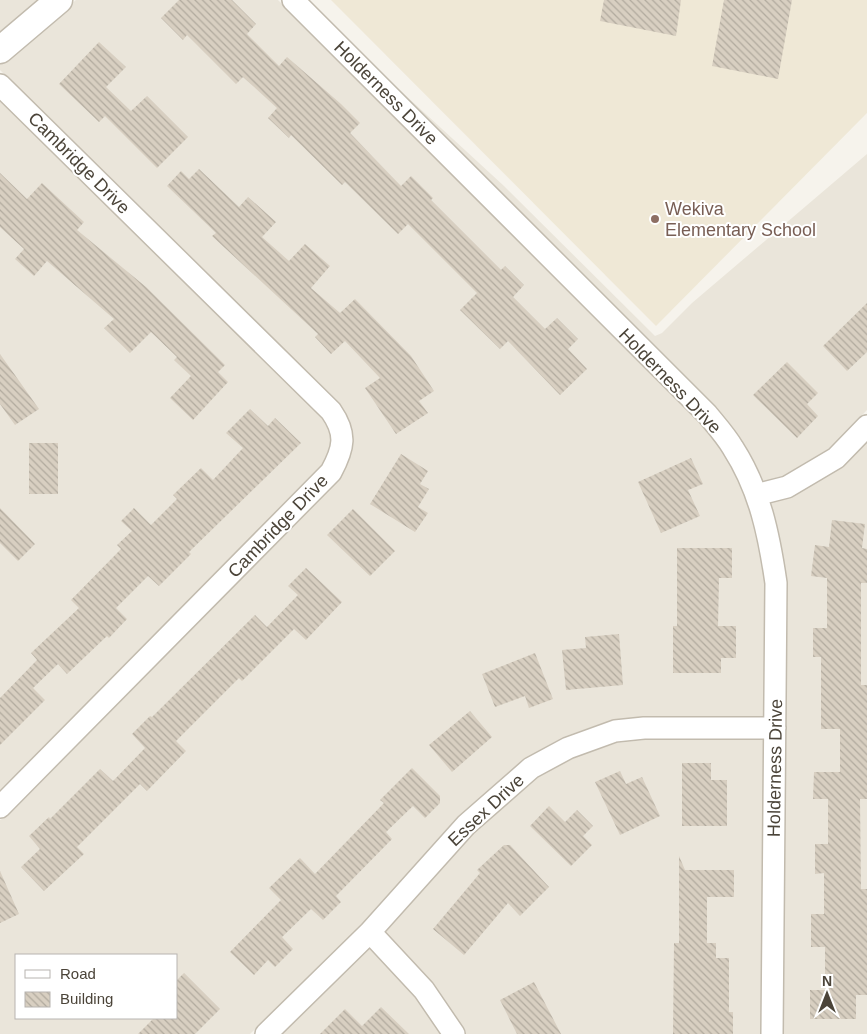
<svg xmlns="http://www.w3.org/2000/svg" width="867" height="1034" viewBox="0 0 867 1034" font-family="Arial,sans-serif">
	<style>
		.residential { fill: #eae5da; fill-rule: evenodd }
		.education { fill: #efe8d6 }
		.building { fill: url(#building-back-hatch) }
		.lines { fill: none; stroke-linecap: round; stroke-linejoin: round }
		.minor-casing { stroke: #c2bbae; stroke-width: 24 }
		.tertiary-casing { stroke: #c2bbae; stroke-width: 29 }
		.minor { stroke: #fff; stroke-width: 21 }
		.tertiary { stroke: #fff; stroke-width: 26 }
		.education-dot { fill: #8d6e63; stroke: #fff; stroke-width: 2 }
		.labels { text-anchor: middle; stroke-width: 4; stroke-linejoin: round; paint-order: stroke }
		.street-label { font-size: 18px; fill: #4b4439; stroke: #fff }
		.education-label { font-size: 18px; fill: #785e54; stroke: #fff; text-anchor: start }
	</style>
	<defs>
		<pattern id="building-back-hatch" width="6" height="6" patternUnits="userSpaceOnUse" patternTransform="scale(1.25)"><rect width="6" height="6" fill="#d8cfc1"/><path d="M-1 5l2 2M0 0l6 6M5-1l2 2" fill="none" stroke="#b1aa9e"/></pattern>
	</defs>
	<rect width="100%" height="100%" fill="#f6f3ec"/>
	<!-- residential -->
	<path class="residential" d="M0 0H43L0 35Z
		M76 0H278L700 422 725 455 747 499 759 535 766 584 765 716 643 717 612 720 563 737 525 759 460 816 363 924 250 1034H0V820L8 816 338 481 348 462 353 444 349 421 337 402 0 70V64ZM16 955H176V1018H16Z
		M378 70 504 186 655 336 662 333 692 303 867 154V410L830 448 783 476 761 482 741 440 714 405Z
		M0 100 323 419 330 429 332 440 323 465 0 793Z
		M867 441V1034H782L786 583 778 529 770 503 792 497 842 466Z
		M765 739 762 1034H466L432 982 384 932 473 834 536 778 572 758 617 743 645 740Z
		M369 947 417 998 442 1034H281Z"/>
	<!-- education -->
	<path class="education" d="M331 0H867V113L656 326Z"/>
	<!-- building -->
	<path class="building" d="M179 0H232L256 24 247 34 279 66 287 57 341 104 360 123 350 133 371 155 401 186 411 176 433 198 431 200 501 270 505 266 524 285 513 297 545 329 557 318 578 339 568 349 587 369 560 395 508 341 500 349 460 310 477 293 408 224 398 234 345 182 342 185 291 135 289 138 268 118 277 108 243 77 236 84 187 35 183 40 161 18Z
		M604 0H681L676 36 600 21Z
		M724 0H792L778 79 712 66Z
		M99 42 126 67 106 87 131 111 147 96 188 137 157 168 105 116 99 122 59 84Z
		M199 169 239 207 248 197 276 222 262 237 289 261 305 244 330 266 311 288 340 313 355 299 411 356 434 391 419 401 428 413 396 434 365 388 380 378 345 341 331 354 315 337 318 334 212 236 216 233 167 186 181 171 189 179Z
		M0 173 27 199 42 183 84 222 77 230 146 287 225 365 218 372 228 382 193 420 170 398 191 376 174 360 177 357 151 332 130 353 104 328 114 319 47 261 34 276 15 259 24 249 0 227Z
		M867 303V352L847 371 823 346Z
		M0 354 39 409 15 425 0 404Z
		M787 362 818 393 807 404 818 416 797 438 753 395Z
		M250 409 268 426 275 418 301 443 189 552 191 554 159 586 148 576 116 608 127 619 109 638 107 636 67 674 58 664 33 688 45 700 0 745V698L37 660 31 653 79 608 71 600 121 549 117 545 132 531 121 521 134 508 151 525 177 499 173 495 201 468 213 480 243 448 226 433Z
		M29 443H58V494H29Z
		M401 454 428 471 420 484 429 489 418 507 428 513 415 532 370 504Z
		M691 458 703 484 688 490 700 516 661 533 638 482Z
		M0 508 35 544 18 561 0 543Z
		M353 509 395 551 370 576 327 535Z
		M832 520 865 524 862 548 867 549V583H861V685H867V799H860L861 889H867V995H856V1019H810V990H825V947H811V914H824V873L815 874V844H828V799H813L814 772H840V729H821V657H813V628H827V578L811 576 815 545 829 547Z
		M677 548H732V578H719L718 626H736V658H721V673H673V626H677Z
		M306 568 342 602 306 640 294 629 242 681 239 678 176 741 186 751 147 791 140 784 77 847 84 854 44 891 21 867 40 849 29 836 49 817 50 819 100 769 113 781 145 748 132 734 150 716 152 717 255 615 267 627 298 595 288 586Z
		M619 634 623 685 566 690 562 650 586 648 585 637Z
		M535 653 553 699 529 708 525 696 495 707 482 674Z
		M470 711 492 737 452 772 429 745Z
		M682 763H711V780H727V826H682Z
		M412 768 440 796V803L425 818 413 806 386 832 392 839 336 896 341 902 323 920 311 909 282 937 293 949 275 967 268 960 254 975 230 952 281 900 269 888 300 858 315 874 384 803 380 800Z
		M620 771 626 784 642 777 660 816 620 835 595 782Z
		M549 806 565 822 577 810 593 826 583 836 592 845 571 866 530 826Z
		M504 845H510L549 887 520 916 508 903 464 955 433 929 480 873 477 870Z
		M679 856 685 870H734V897H707V943H716V958H729V1012H733V1034H673L674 943H679Z
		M0 871 19 914 0 923Z
		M184 973 220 1009 195 1034H138L154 1018H176V981Z
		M534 982 561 1034H517L500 1000Z
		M381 1007 409 1034H320L345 1009 362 1026Z"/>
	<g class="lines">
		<!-- minor casing -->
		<g class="minor-casing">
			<path id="minor" d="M293 0 707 414C716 425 726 436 733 448 760 490 769 535 776 583L772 1034
				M0 85 331 411C347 434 344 448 331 472L0 807
				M756 495 787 487 836 458 867 426
				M370 932 424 990 454 1034
				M266 1034 370 932 466 825 531 768 568 748 615 731 644 728H775"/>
		</g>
		<!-- tertiary casing -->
		<g class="tertiary-casing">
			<path id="tertiary" d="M0 50 59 0"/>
		</g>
		<!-- minor -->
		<use href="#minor" class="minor"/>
		<!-- tertiary -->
		<use href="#tertiary" class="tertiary"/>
	</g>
	<!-- markers -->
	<circle class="education-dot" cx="655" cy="219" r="5"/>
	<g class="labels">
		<!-- street labels -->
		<g class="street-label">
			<text transform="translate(386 93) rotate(45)" y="6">Holderness Drive</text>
			<text transform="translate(79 163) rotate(45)" y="6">Cambridge Drive</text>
			<text transform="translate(670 381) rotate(46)" y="6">Holderness Drive</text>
			<text transform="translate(278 526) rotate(-46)" y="6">Cambridge Drive</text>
			<text transform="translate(775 768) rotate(-89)" y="6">Holderness Drive</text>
			<text transform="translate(486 810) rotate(-43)" y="6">Essex Drive</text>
		</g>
		<!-- education labels -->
		<g class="education-label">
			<text x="665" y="215">Wekiva<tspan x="665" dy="21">Elementary School</tspan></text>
		</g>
	</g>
	<!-- legend -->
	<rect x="15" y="954" width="162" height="65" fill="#ffffff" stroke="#b7b4b0"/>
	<rect x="25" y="970" width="25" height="8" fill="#ffffff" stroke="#b7b4b0"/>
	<text x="60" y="979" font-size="15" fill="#4b4439">Road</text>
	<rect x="25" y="992" width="25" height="15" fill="url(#building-back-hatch)" stroke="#b7b4b0"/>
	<text x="60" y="1004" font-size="15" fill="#4b4439">Building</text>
	<!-- north arrow -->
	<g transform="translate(827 994)" stroke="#ffffff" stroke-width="4" paint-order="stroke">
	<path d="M0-4L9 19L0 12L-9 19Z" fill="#4b4439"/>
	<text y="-8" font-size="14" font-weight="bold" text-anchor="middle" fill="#4b4439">N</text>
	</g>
</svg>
